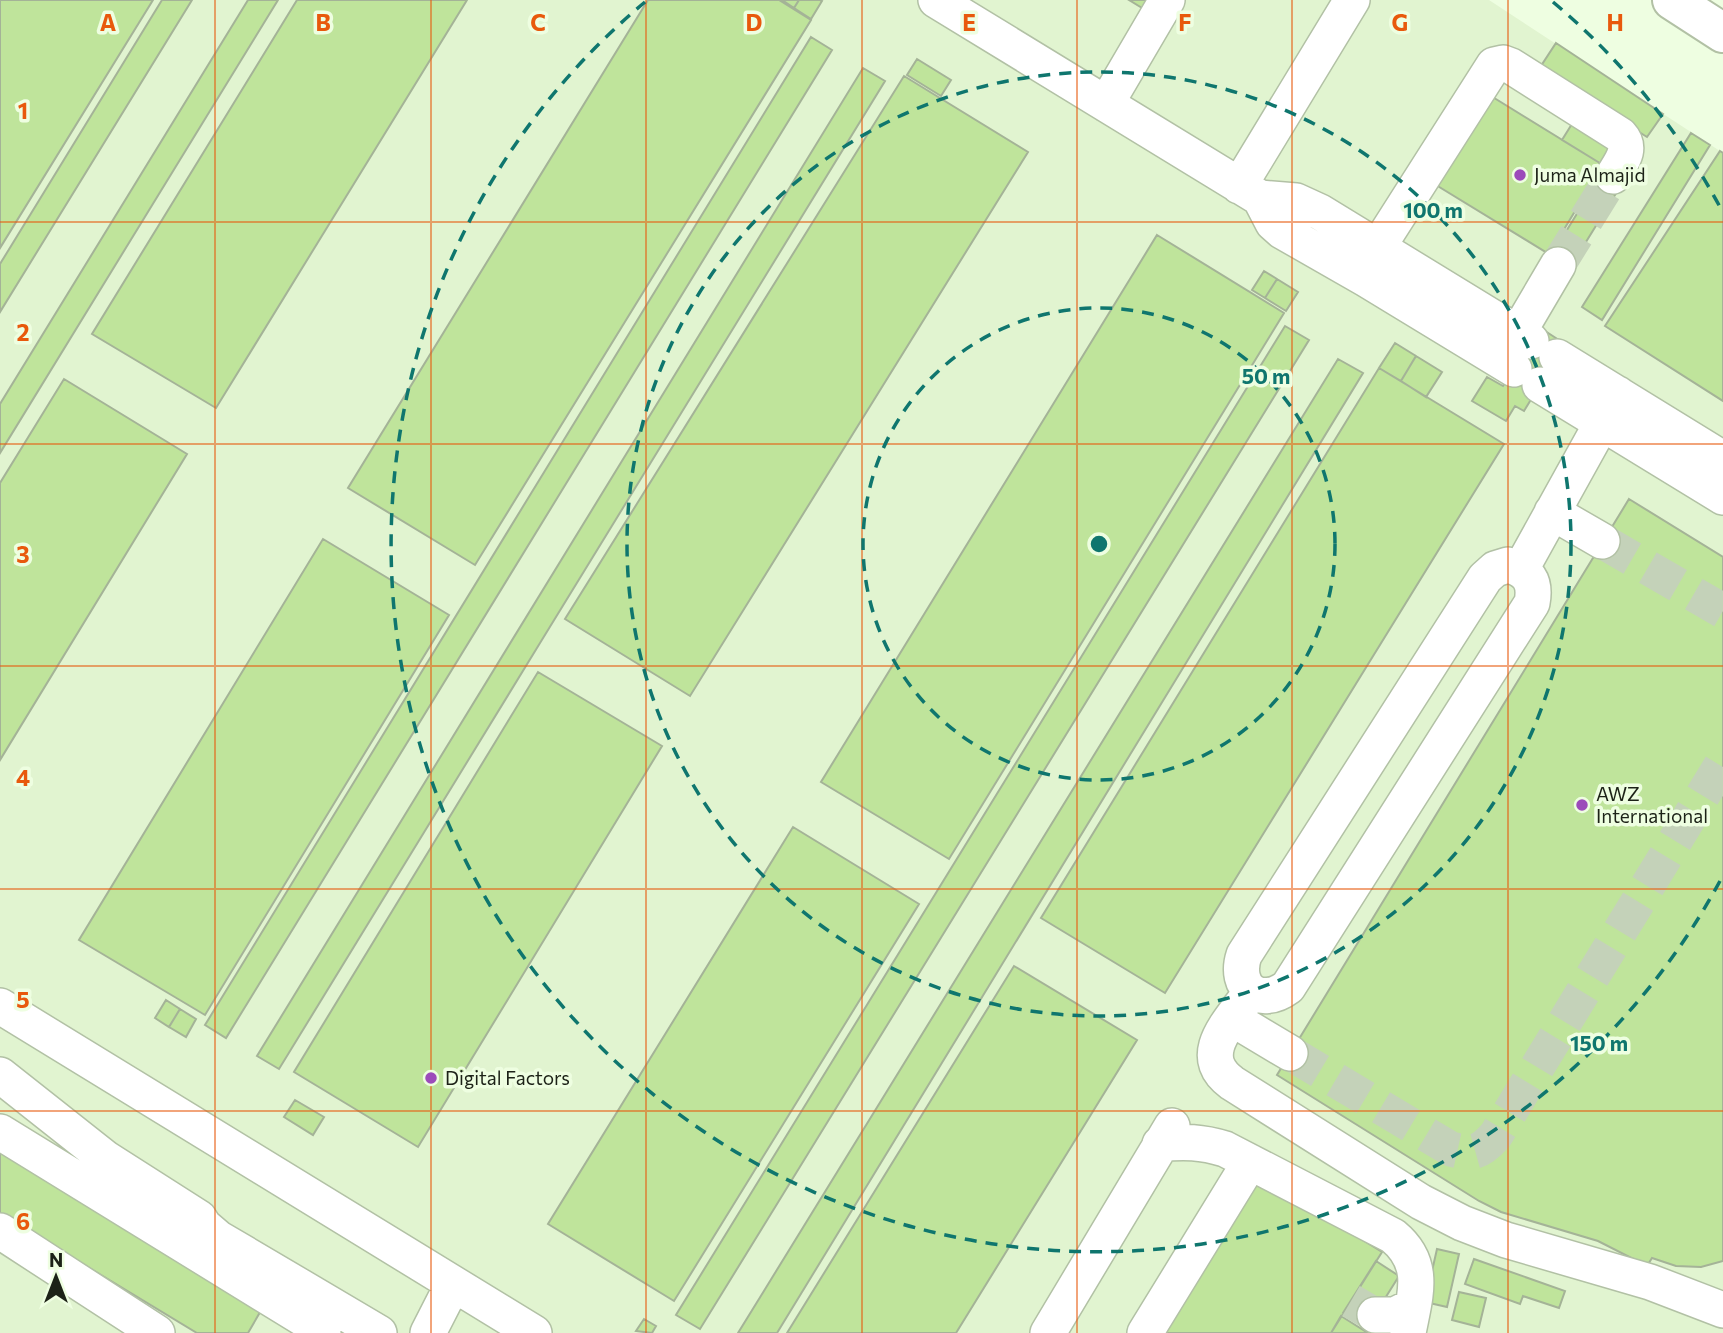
<svg xmlns="http://www.w3.org/2000/svg" width="1723" height="1333" viewBox="0 0 1723 1333" font-family="Commissioner,sans-serif">
	<style>
		.built { fill: #e1f4d0 }
		.building { fill: #bfe49b; stroke: #a4b397; stroke-width: 2 }
		.lines { fill: none; stroke-linecap: round; stroke-linejoin: round }
		.minor-tunnel { stroke: #c4d2b9; stroke-width: 35; stroke-dasharray: 35 18; stroke-linecap: butt }
		.minor-casing { stroke: #b2c1a5; stroke-width: 38 }
		.major-casing { stroke: #b2c1a5; stroke-width: 42 }
		.minor { stroke: #fff; stroke-width: 35 }
		.major { stroke: #fff; stroke-width: 38 }
		.grid { fill: none; stroke: #e8590c; stroke-width: 2; stroke-opacity: 0.55 }
		.ring { fill: none; stroke: #0f766e; stroke-width: 3.5; stroke-dasharray: 12 9 }
		.poi-dot { fill: #9c4bba; stroke: #eefee1; stroke-width: 2.5 }
		.labels { text-anchor: middle; stroke-width: 7; stroke-linejoin: round; paint-order: stroke }
		.poi-label { font-size: 19px; fill: #1c2217; stroke: #eefee1; text-anchor: start }
		.grid-label { font-size: 23px; text-anchor: middle; font-weight: bold; fill: #e8590c; stroke: #eefee1; stroke-width: 7; stroke-linejoin: round; paint-order: stroke }
		.centre { fill: #0f766e; stroke: #eefee1; stroke-width: 3.5 }
		.ring-label { font-size: 21px; text-anchor: middle; font-weight: bold; fill: #0f766e; stroke: #eefee1; stroke-width: 7; stroke-linejoin: round; paint-order: stroke }
	</style>
	<rect width="100%" height="100%" fill="#eefee1"/>
	<!-- built -->
	<path class="built" d="M0 0H1489L1723 153V1333H0Z"/>
	<!-- building -->
	<path class="building" d="M0 0H153L0 248Z
		M162 0H192L0 312V264Z
		M248 0H278L0 453V404Z
		M297 0H467L216 408 92 334Z
		M648 0H779L811 20 475 565 348 488Z
		M782 0H799L794 8Z
		M799 0H820L822 1 811 19 794 8Z
		M1129 0H1147L1142 8Z
		M811 37 832 50 226 1038 205 1025Z
		M1556 43 1663 114 1647 137 1539 69Z
		M917 59 951 80 941 96 907 75Z
		M863 68 885 81 540 643 279 1069 257 1056Z
		M904 76 1028 152 690 696 565 619Z
		M1491 96 1603 165 1549 254 1436 185Z
		M1575 119 1616 144 1603 165 1562 140Z
		M1691 133 1710 145 1602 320 1582 307Z
		M1720 151 1723 153V401L1605 326Z
		M1604 170 1623 182 1568 271 1549 259Z
		M1157 235 1284 313 949 859 821 782Z
		M1264 271 1277 279 1265 298 1252 290Z
		M1277 279 1298 292 1286 311 1265 298Z
		M1285 326 1309 340 700 1329 676 1315Z
		M1539 327 1565 344 1524 411 1515 406 1506 421 1472 401 1487 377 1503 386Z
		M1395 343 1416 356 1401 381 1379 368Z
		M1416 356 1442 372 1426 397 1401 381Z
		M1338 359 1363 373 777 1333H738Z
		M1379 368 1504 444 1165 993 1041 918Z
		M64 379 187 454 0 760V483Z
		M1629 499 1723 557V1261L1701 1267 1676 1266 1652 1258 1647 1266 1598 1241 1501 1212 1479 1201 1277 1075Z
		M323 539 449 615 205 1015 79 940Z
		M538 672 662 746 418 1147 294 1072Z
		M793 827 919 904 674 1301 548 1224Z
		M1014 966 1137 1040 956 1333H787Z
		M166 1000 180 1009 169 1027 155 1018Z
		M180 1009 196 1019 186 1037 169 1027Z
		M295 1100 324 1117 313 1135 284 1117Z
		M0 1148 263 1307 248 1333H197L0 1214Z
		M1260 1176 1382 1252 1331 1333H1162Z
		M1437 1249 1459 1254 1447 1307 1425 1302Z
		M1474 1259 1565 1291 1559 1308 1523 1296 1520 1304 1465 1284Z
		M1376 1261 1399 1276 1367 1327 1343 1313Z
		M1459 1292 1486 1298 1479 1327 1452 1320Z
		M1341 1316 1368 1333H1331Z
		M644 1319 656 1326 652 1333 636 1331Z"/>
	<g class="lines">
		<!-- minor-tunnel -->
		<path class="minor-tunnel" d="M1558 265 1613 176
			M1602 541 1723 611
			M1290 1053 1451 1149C1473 1155 1480 1153 1496 1135L1723 762
			M1351 1301 1375 1315"/>
		<!-- minor casing -->
		<g class="minor-casing">
			<path id="minor" d="M936 0 1260 198 1296 201 1320 212 1531 341
				M1106 104 1167 0
				M1239 186 1352 0
				M1260 198 1273 223 1282 231 1366 279 1514 369
				M1378 247 1494 65 1503 63 1511 66 1620 135C1633 149 1621 162 1613 176
				M1518 333 1558 265
				M1557 357 1723 459
				M1540 385 1723 497
				M1552 512 1602 541
				M1508 565C1529 571 1536 582 1532 603L1288 987C1260 1008 1233 988 1244 955L1485 578 1495 569Z
				M1521 569 1618 394
				M1251 992C1232 1020 1193 1055 1232 1083L1421 1202 1462 1223 1506 1240 1650 1282 1723 1310
				M0 1006 534 1333
				M1233 1019 1290 1053
				M0 1075 105 1158 199 1218 204 1226 218 1238 379 1333
				M0 1132 314 1325 323 1333
				M1160 1144C1184 1141 1202 1142 1225 1149L1393 1236C1427 1264 1415 1295 1408 1333
				M0 1231 157 1333
				M1375 1315H1395L1413 1306
				M428 1333 453 1284
				M1048 1333 1172 1126
				M1145 1333 1250 1162"/>
		</g>
		<!-- major casing -->
		<g class="major-casing">
			<path id="major" d="M1672 0 1723 33"/>
		</g>
		<!-- minor -->
		<use href="#minor" class="minor"/>
		<!-- major -->
		<use href="#major" class="major"/>
	</g>
	<!-- grid -->
	<path class="grid" d="M215 0V1333M431 0V1333M646 0V1333M862 0V1333M1077 0V1333M1292 0V1333M1508 0V1333M0 222H1723M0 444H1723M0 666H1723M0 889H1723M0 1111H1723"/>
	<!-- distance rings -->
	<g class="ring">
		<circle cx="1099" cy="544" r="236"/>
		<circle cx="1099" cy="544" r="472"/>
		<path d="M1720 881A707 707 0 1 1 645 2M1553 2A707 707 0 0 1 1720 207"/>
	</g>
	<!-- markers -->
	<g class="poi-dot">
		<circle cx="1520" cy="175" r="7"/>
		<circle cx="1582" cy="805" r="7"/>
		<circle cx="431" cy="1078" r="7"/>
	</g>
	<g class="labels">
		<!-- poi labels -->
		<g class="poi-label">
			<text x="1534" y="182">Juma Almajid</text>
			<text x="1596" y="801">AWZ<tspan x="1596" dy="22">International</tspan></text>
			<text x="445" y="1085">Digital Factors</text>
		</g>
	</g>
	<g class="grid-label">
		<text x="108" y="31">A</text>
		<text x="323" y="31">B</text>
		<text x="538" y="31">C</text>
		<text x="754" y="31">D</text>
		<text x="969" y="31">E</text>
		<text x="1185" y="31">F</text>
		<text x="1400" y="31">G</text>
		<text x="1615" y="31">H</text>
		<text x="23" y="119">1</text>
		<text x="23" y="341">2</text>
		<text x="23" y="563">3</text>
		<text x="23" y="786">4</text>
		<text x="23" y="1008">5</text>
		<text x="23" y="1230">6</text>
	</g>
	<circle cx="1099" cy="544" r="10" class="centre"/>
	<g class="ring-label">
		<text x="1433" y="218">100 m</text>
		<text x="1266" y="384">50 m</text>
		<text x="1599" y="1051">150 m</text>
	</g>
	<!-- north arrow -->
	<g transform="translate(56 1277)" stroke="#eefee1" stroke-width="5" paint-order="stroke">
	<path d="M0-5L12 26L0 18L-12 26Z" fill="#1c2217"/>
	<text y="-10" font-size="19" font-weight="bold" text-anchor="middle" fill="#1c2217">N</text>
	</g>
</svg>
